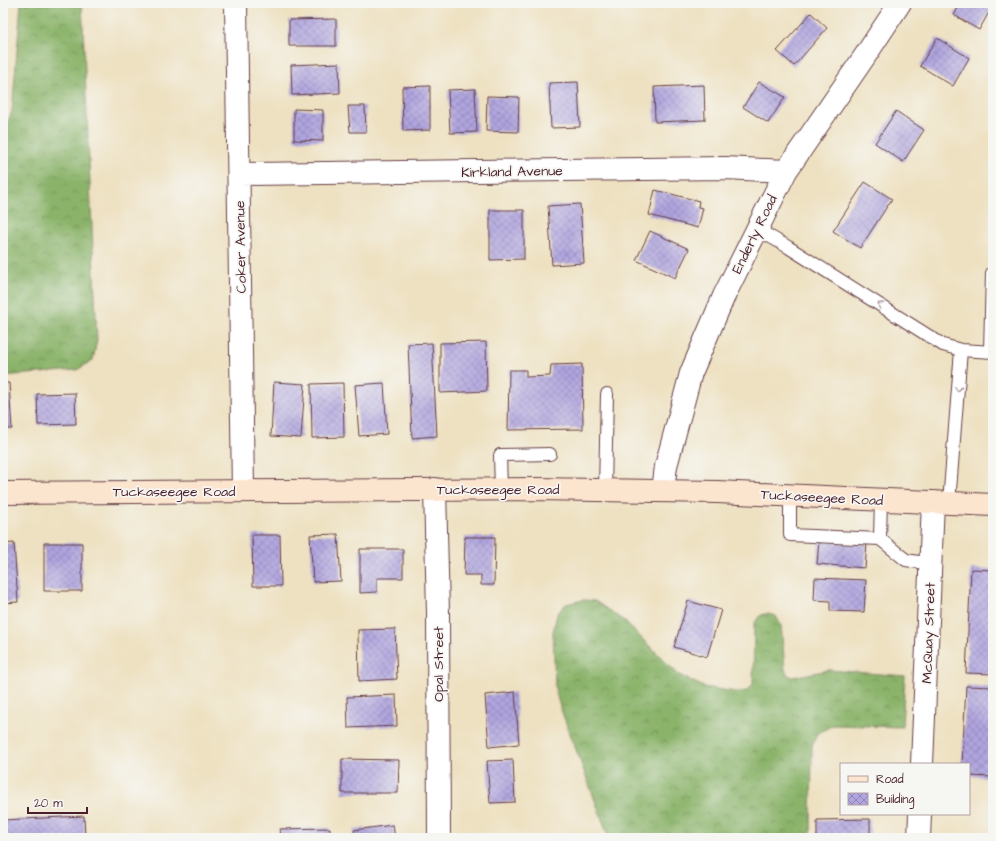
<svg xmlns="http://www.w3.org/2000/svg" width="996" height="841" viewBox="0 0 996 841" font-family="'Architects Daughter',sans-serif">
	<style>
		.forest { fill: url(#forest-crowns); stroke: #6a6a4b }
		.building { fill: url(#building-cross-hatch) }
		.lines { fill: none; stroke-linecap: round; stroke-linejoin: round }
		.lane-casing { stroke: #633c42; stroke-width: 14 }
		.street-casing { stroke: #633c42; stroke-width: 24 }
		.secondary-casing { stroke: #633c42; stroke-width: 24 }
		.lane { stroke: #fff; stroke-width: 12 }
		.street { stroke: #fff; stroke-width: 22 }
		.secondary { stroke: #fce5cf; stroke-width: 22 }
		.oneway { stroke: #ae9aa0 }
		.labels { text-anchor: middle; stroke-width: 3.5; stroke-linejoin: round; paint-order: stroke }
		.street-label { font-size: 14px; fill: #4a1f2b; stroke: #f6f6f2 }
	</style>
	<defs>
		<pattern id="forest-crowns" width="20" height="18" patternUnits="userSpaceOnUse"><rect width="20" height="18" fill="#8bb46b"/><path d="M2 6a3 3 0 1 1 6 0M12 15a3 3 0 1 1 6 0" fill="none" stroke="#749258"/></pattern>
		<pattern id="building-cross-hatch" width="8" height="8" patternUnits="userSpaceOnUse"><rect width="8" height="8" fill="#b0a5df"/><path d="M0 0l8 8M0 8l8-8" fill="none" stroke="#9186b5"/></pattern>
	</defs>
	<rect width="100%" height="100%" fill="#f6f6f2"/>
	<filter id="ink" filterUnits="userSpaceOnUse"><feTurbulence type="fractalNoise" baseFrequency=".025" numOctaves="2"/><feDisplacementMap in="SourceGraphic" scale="8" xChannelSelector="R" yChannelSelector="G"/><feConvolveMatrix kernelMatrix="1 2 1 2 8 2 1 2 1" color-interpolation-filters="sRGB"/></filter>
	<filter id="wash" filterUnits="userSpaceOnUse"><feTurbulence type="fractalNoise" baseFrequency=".012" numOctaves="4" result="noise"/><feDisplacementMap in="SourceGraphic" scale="16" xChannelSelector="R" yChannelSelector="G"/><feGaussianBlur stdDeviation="0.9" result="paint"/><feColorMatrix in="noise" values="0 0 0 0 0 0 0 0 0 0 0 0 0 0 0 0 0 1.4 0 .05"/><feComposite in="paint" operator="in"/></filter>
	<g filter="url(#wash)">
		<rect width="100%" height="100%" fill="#eee1c1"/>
		<!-- forest -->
		<path class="forest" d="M21 3H82L97 340 93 360 77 370 3 376V135L12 111Z
			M584 600 595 601 624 621 679 675 704 687 736 692 747 691 753 684 754 624C761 613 763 612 776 616L781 625 785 669 787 674 792 677 829 670 905 676 902 727 833 725 818 733 812 745 811 838H609L560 707 555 689 553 632 557 614 566 604Z"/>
		<g id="blocks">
			<!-- building -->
			<path class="building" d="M285 3H325V6L285 5Z
				M961 3H993V17L988 14 979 30 954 15Z
				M811 13 827 28 794 66 777 51Z
				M336 19V46H289V20Z
				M937 38 969 58 953 86 920 66Z
				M339 63 340 93 292 95 291 65Z
				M578 82 580 127 551 128 549 83Z
				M759 82 785 97 768 123 743 107Z
				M704 85 705 120 655 122 654 87Z
				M430 86V130L403 131 402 87Z
				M475 89 477 132 450 133 448 90Z
				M487 96 519 97 518 132 486 131Z
				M348 106H365L366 132H350Z
				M294 109 323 110V141L294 140Z
				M896 111 924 130 903 162 875 143Z
				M865 182 892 199 860 248 833 231Z
				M655 190 699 201 698 207 703 208 698 228 649 215Z
				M580 204 584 263 552 265 548 206Z
				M490 210H524V259L490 260Z
				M650 231 689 249 675 278 636 260Z
				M486 342 487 391 440 393V343Z
				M432 343 437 436 412 438 408 344Z
				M582 364 583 429 508 430 509 370H526V377L550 376 551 365Z
				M274 382 305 384 301 438 271 436Z
				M3 383H9L12 429H3Z
				M343 383 344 437 312 438 311 384Z
				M384 383 387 434 359 436 355 385Z
				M75 393 76 424 38 425 37 394Z
				M338 534 341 581 313 582 310 535Z
				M252 535H280L281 586H253Z
				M465 537H495L494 585H481V575H464Z
				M819 540 867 544 865 568 817 564Z
				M14 543 18 602 3 603V544Z
				M44 543H82V591H44Z
				M360 549H403V578H377V592L360 593Z
				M971 569 993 570V674L966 673Z
				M815 578 866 580 864 612 830 611V601L814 600Z
				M688 601 721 610 707 657 674 647Z
				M395 629 397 679 359 681 358 630Z
				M966 686 993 687V777L969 776V764H962Z
				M515 692 519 744 489 747 485 695Z
				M396 695 397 726 348 728 347 697Z
				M342 759 399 760 398 793H342Z
				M513 760 515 802 490 803 487 761Z
				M84 816 85 838H3V820Z
				M870 819V838H817V820Z
				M393 825 395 838H355L354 830Z
				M330 828V838H281L280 829Z"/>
		</g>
	</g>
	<g filter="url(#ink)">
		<use href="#blocks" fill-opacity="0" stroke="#633c42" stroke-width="1"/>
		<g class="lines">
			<!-- lane casing -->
			<g class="lane-casing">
				<path id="lane" d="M757 229 788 247 943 345 961 350 993 352
					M990 351 992 273H993
					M501 489 500 455 550 454
					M605 490 607 394
					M790 495V535L880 539 881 500
					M949 503 961 350
					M880 539 906 560 931 564"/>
			</g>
			<!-- street casing -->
			<g class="street-casing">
				<path id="street" d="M236 3 243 491
					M239 174 725 168 786 171
					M435 489 438 613 439 838
					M663 491 666 466 691 373 724 296 786 171 865 56 900 3
					M922 764 933 502
					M919 838 920 814"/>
			</g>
			<!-- secondary casing -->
			<g class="secondary-casing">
				<path id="secondary" d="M3 493 536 489 717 492 993 505"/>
			</g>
			<!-- lane -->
			<use href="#lane" class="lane"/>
			<!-- street -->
			<use href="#street" class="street"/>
			<!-- secondary -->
			<use href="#secondary" class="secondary"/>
		</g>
		<!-- one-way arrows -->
		<defs><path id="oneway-chevron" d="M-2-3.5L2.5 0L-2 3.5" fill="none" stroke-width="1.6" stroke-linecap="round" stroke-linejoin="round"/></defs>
		<g class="oneway">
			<use href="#oneway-chevron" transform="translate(880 305) rotate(-147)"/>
			<use href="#oneway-chevron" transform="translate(958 389) rotate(94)"/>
		</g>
	</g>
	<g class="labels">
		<!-- street labels -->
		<g class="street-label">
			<text transform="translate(512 171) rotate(-1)" y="5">Kirkland Avenue</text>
			<text transform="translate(754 234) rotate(-64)" y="5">Enderly Road</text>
			<text transform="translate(240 247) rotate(-91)" y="5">Coker Avenue</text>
			<text x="498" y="494">Tuckaseegee Road</text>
			<text x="174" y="496">Tuckaseegee Road</text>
			<text transform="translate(822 497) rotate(3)" y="5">Tuckaseegee Road</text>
			<text transform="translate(928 633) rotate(-88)" y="5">McQuay Street</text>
			<text transform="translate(438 664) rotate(-90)" y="5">Opal Street</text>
		</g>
	</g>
	<!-- margin -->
	<rect width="996" height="841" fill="none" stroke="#f6f6f2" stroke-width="16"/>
	<!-- legend -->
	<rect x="840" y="763" width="130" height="52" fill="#f6f6f2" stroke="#b1a0a2"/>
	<rect x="848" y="776" width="20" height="6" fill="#fce5cf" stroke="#b1a0a2"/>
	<text x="876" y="783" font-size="12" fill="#4a1f2b">Road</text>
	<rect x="848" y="793" width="20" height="12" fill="url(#building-cross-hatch)" stroke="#b1a0a2"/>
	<text x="876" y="803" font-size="12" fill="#4a1f2b">Building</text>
	<!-- scale -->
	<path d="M28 807v6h59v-6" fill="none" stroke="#4a1f2b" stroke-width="2"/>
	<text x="34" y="807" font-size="12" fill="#4a1f2b" stroke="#f6f6f2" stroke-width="3" paint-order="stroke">20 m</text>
</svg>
